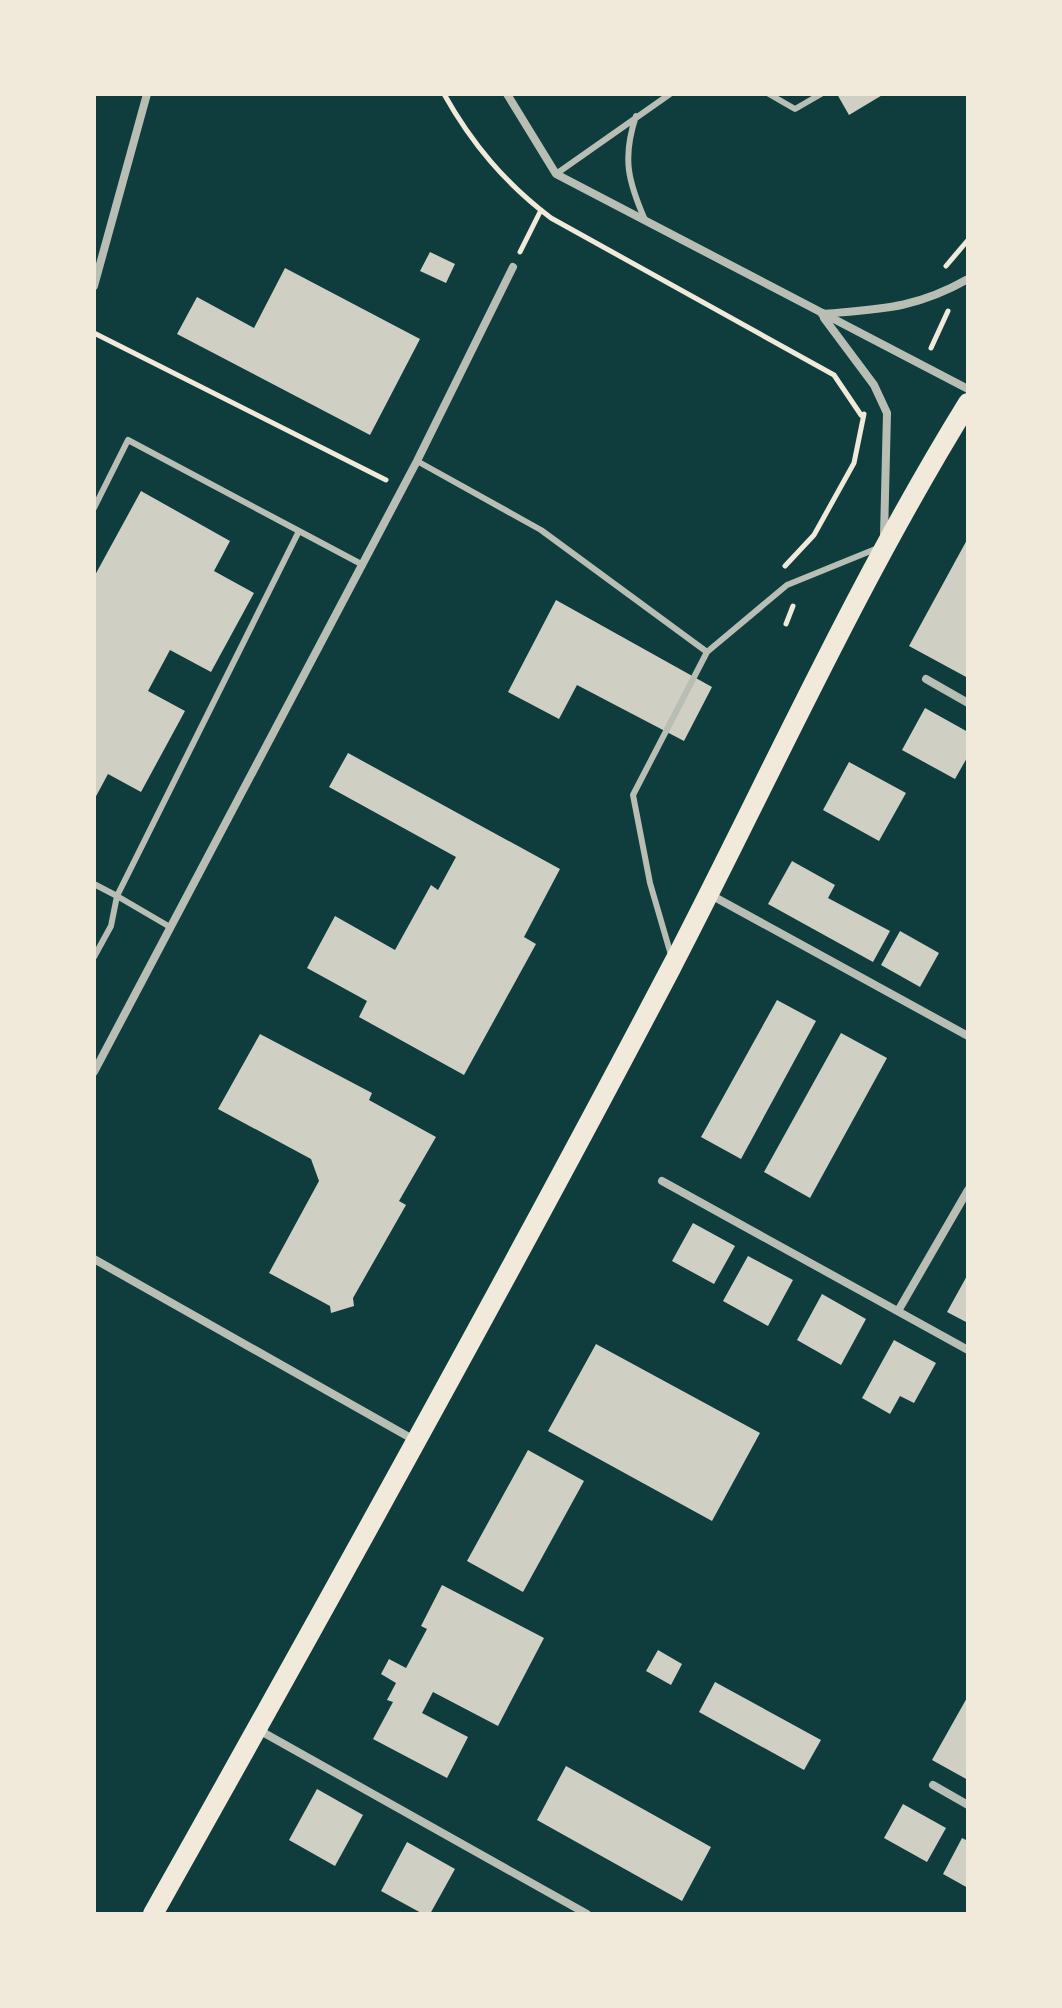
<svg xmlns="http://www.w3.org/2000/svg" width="1062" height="2008" viewBox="0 0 1062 2008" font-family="'DejaVu Sans',sans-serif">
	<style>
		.building { fill: #cfcfc3 }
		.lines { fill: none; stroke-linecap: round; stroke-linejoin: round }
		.path { stroke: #f1e9da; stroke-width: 5 }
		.service { stroke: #b8beb3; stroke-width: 6 }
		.minor { stroke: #b8beb3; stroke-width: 8 }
		.primary { stroke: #f1e9da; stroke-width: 20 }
	</style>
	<rect width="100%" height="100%" fill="#0f3d3e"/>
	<!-- building -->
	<path class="building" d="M837 94H884L849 115Z
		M430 252 455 264 446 283 420 271Z
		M285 268 420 339 370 435 177 334 197 297 254 328Z
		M141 491 230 541 214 571 254 593 211 672 170 650 148 691 185 711 141 792 108 774 94 800V577Z
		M968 538V678L909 646Z
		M556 600 712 687 684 741 577 685 559 719 508 692Z
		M925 708 968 732V756L955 779 902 750Z
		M348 753 560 869 524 937 536 944 464 1075 359 1017 367 1001 307 968 335 916 395 950 431 885 438 890 456 857 329 787Z
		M849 762 906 793 879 841 823 810Z
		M792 861 835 885 828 898 890 931 873 962 768 904Z
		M900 931 939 953 920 987 881 965Z
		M777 1000 816 1021 741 1159 701 1137Z
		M841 1033 887 1058 810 1198 764 1172Z
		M260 1034 372 1093 369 1100 436 1137 399 1201 406 1205 353 1298 354 1306 331 1313 330 1306 269 1273 319 1181 311 1159 218 1109Z
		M693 1223 735 1246 714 1284 672 1261Z
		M748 1256 793 1280 768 1326 723 1301Z
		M968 1274V1323L947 1312Z
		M822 1294 866 1319 841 1365 797 1340Z
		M894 1340 936 1363 914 1403 900 1396 890 1414 862 1398Z
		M596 1344 760 1433 712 1521 548 1431Z
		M528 1450 584 1481 523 1592 467 1561Z
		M442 1585 544 1638 498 1726 433 1692 422 1713 468 1737 447 1778 373 1739 393 1702 387 1700 396 1683 381 1674 389 1659 406 1668 427 1629 421 1626Z
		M658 1650 682 1664 671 1685 646 1671Z
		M715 1682 821 1740 804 1770 699 1712Z
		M968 1696V1780L932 1760Z
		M566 1766 711 1847 682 1901 537 1820Z
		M317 1789 363 1815 335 1866 289 1840Z
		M903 1804 946 1828 927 1862 884 1838Z
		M962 1838 968 1841V1888L943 1874Z
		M407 1842 455 1869 430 1914H423L381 1891Z"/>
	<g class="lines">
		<!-- path -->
		<path class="path" d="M444 94C472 144 505 183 551 218L834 375 861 415
			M520 252 541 210
			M946 266 968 240
			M94 333 386 480
			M931 348 948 311
			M785 566 814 535 854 463 864 414
			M786 624 793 606"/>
		<!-- service -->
		<path class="service" d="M769 94 795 109 821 94
			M636 116C622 158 628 181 645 220
			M556 174 670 94
			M417 461 541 530 707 652
			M94 508 128 440 299 531 117 896 94 884
			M299 531 363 565
			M671 955 650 883 633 795 707 652 787 585 878 548
			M94 957 111 926 117 896 170 927"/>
		<!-- minor -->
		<path class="minor" d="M507 94 556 174 968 389
			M94 286 147 94
			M822 314C880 309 915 309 968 279
			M824 318 874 385 887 413 884 536
			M926 679 968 703
			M709 894 968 1036
			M94 1072 417 461 513 267
			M662 1181 968 1350
			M94 1259 416 1441
			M898 1311 968 1190
			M257 1729 587 1914
			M933 1785 968 1805"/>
		<!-- primary -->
		<path class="primary" d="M153 1914C329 1601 504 1286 671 968 769 779 856 584 968 403"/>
	</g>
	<!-- border -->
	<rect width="1062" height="2008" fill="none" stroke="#f1e9da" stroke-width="192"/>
</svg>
